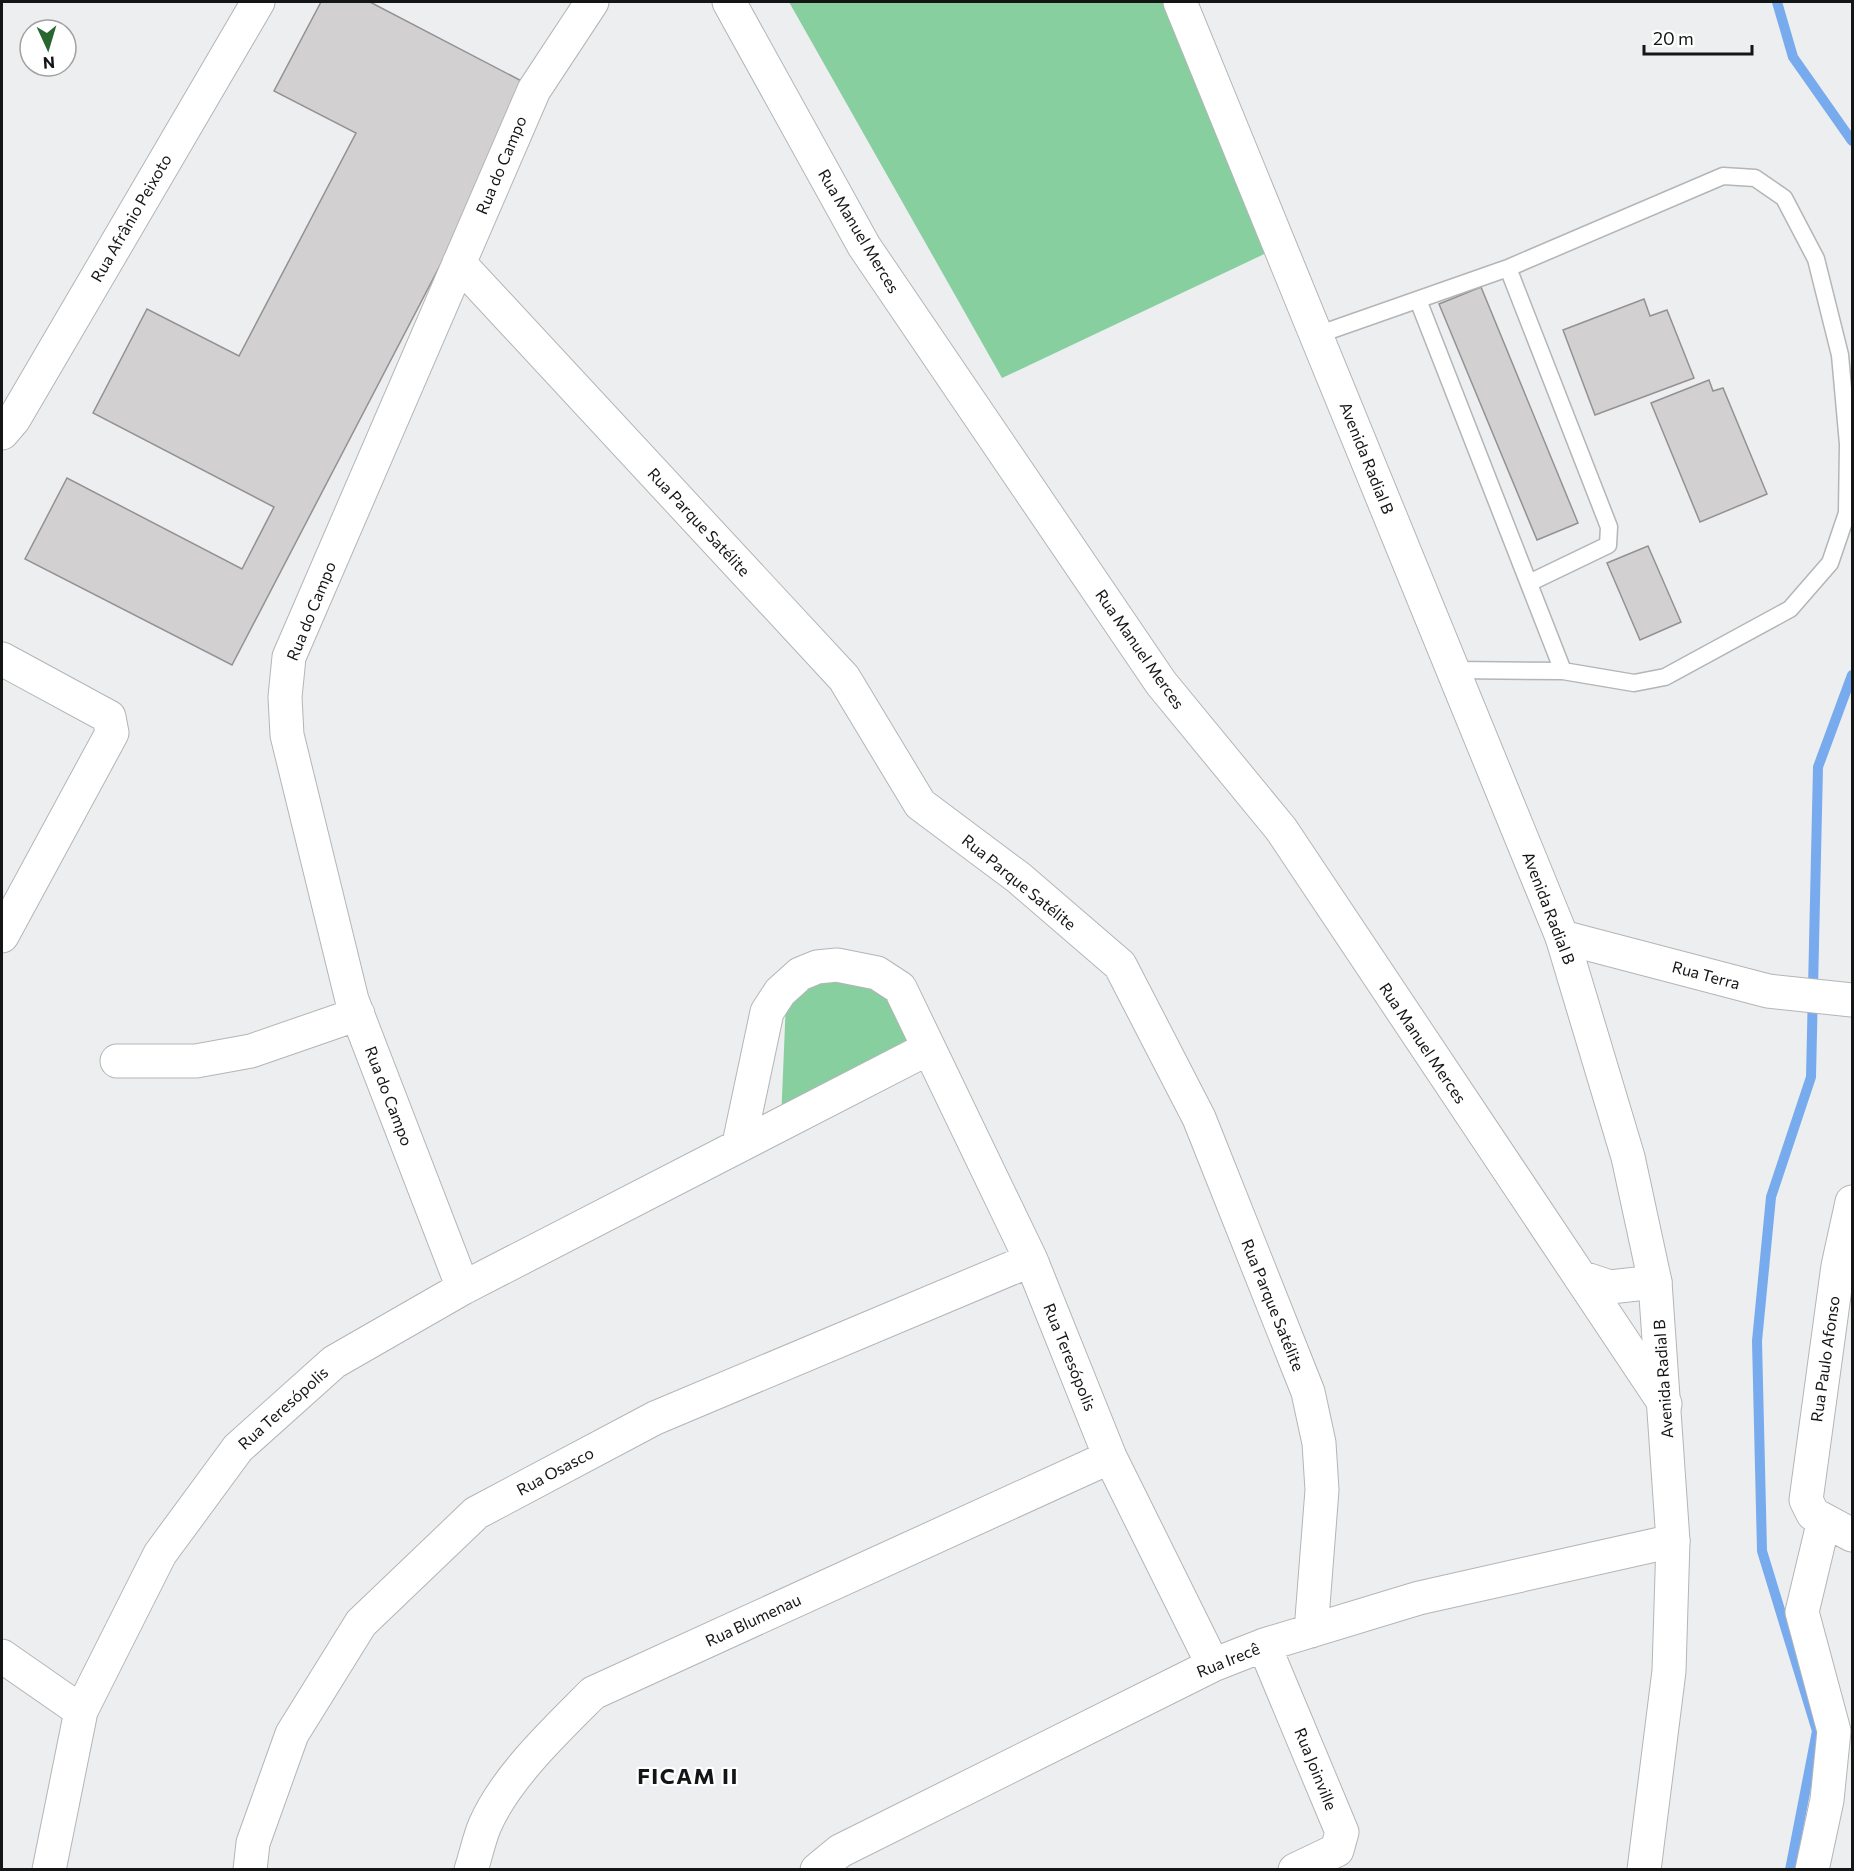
<svg xmlns="http://www.w3.org/2000/svg" width="1854" height="1871" viewBox="0 0 1854 1871" font-family="Commissioner,sans-serif">
	<style>
		.green { fill: #88cfa0 }
		.lines { fill: none; stroke-linecap: round; stroke-linejoin: round }
		.stream { stroke: #77abed; stroke-width: 10 }
		.building { fill: #d2d0d1; stroke: #949192; stroke-width: 1.5 }
		.lane-casing { stroke: #b3b5b7; stroke-width: 19 }
		.street-casing { stroke: #b3b5b7; stroke-width: 35 }
		.secondary-casing { stroke: #b3b5b7; stroke-width: 35 }
		.lane { stroke: #fff; stroke-width: 16 }
		.street { stroke: #fff; stroke-width: 33 }
		.secondary { stroke: #fff; stroke-width: 33 }
		.labels { text-anchor: middle; stroke-width: 4.5; stroke-linejoin: round; paint-order: stroke }
		.street-label { font-size: 16px; fill: #141515; stroke: #fff }
		.district-label { font-size: 22px; font-weight: bold; letter-spacing: 1.5px; fill: #141515; stroke: #fff }
	</style>
	<rect width="100%" height="100%" fill="#eceef0"/>
	<!-- green -->
	<path class="green" d="M789 2H1166L1277 248 1002 378Z
		M818 972 896 991 923 1046 781 1121 786 1001Z"/>
	<g class="lines">
		<!-- stream -->
		<path class="stream" d="M1777 2 1793 57 1852 141
			M1790 1870 1817 1731 1762 1551 1757 1341 1771 1197 1811 1077 1818 767 1852 675"/>
	</g>
	<!-- building -->
	<path class="building" d="M321 2H370L533 87 232 665 25 559 67 478 242 569 274 507 93 413 147 309 239 356 356 133 274 91Z
		M1481 287 1578 523 1537 540 1439 304Z
		M1644 299 1650 316 1667 310 1694 378 1595 415 1563 330Z
		M1709 380 1713 391 1723 388 1767 494 1700 522 1651 403Z
		M1648 546 1681 622 1640 640 1607 563Z"/>
	<g class="lines">
		<!-- lane casing -->
		<g class="lane-casing">
			<path id="lane" d="M1508 268 1609 527 1608 545 1529 583
				M1418 300 1563 671
				M1317 335 1508 268 1723 176 1755 178 1784 198 1816 259 1840 355 1848 444 1847 513 1830 563 1790 609 1665 677 1634 683 1563 671 1453 670"/>
		</g>
		<!-- street casing -->
		<g class="street-casing">
			<path id="street" d="M729 2 864 246 1161 683 1281 829 1665 1404
				M459 263 844 678 920 804 1019 878 1120 965 1199 1118 1308 1392 1319 1443 1322 1490 1311 1631
				M2 433 14 419 258 2
				M2 659 109 717 112 733 2 936
				M1562 937 1768 991 1852 1000
				M117 1061H196L251 1051 358 1014
				M739 1144 767 1012 780 992 800 974 817 967 837 965 877 973 900 988 1031 1260 1110 1457 1213 1665
				M1852 1202 1838 1266 1806 1500 1813 1514 1852 1535
				M1580 1277 1610 1287 1655 1282
				M463 1288 352 1000 287 735 285 697 289 657 534 90 592 2
				M1264 1645 1342 1832 1337 1850 1295 1870
				M2 1656 81 1711
				M49 1870 81 1711 160 1554 238 1448 334 1362 463 1288 929 1048
				M250 1870 253 1843 292 1734 361 1623 476 1513 655 1418 1031 1260
				M471 1870C476 1855 479 1839 485 1825 506 1777 556 1730 593 1693L1110 1457
				M817 1870 840 1851 1213 1665 1264 1645 1419 1598 1673 1541
				M1812 1870 1827 1800 1834 1731 1802 1612 1824 1520"/>
		</g>
		<!-- secondary casing -->
		<g class="secondary-casing">
			<path id="secondary" d="M1180 2 1562 937 1628 1157 1655 1282 1673 1541 1669 1671 1644 1870"/>
		</g>
		<!-- lane -->
		<use href="#lane" class="lane"/>
		<!-- street -->
		<use href="#street" class="street"/>
		<!-- secondary -->
		<use href="#secondary" class="secondary"/>
	</g>
	<g class="labels">
		<!-- street labels -->
		<g class="street-label">
			<text transform="translate(501 165) rotate(-67)" y="6">Rua do Campo</text>
			<text transform="translate(131 218) rotate(-60)" y="6">Rua Afrânio Peixoto</text>
			<text transform="translate(859 231) rotate(59)" y="6">Rua Manuel Merces</text>
			<text transform="translate(1367 458) rotate(68)" y="6">Avenida Radial B</text>
			<text transform="translate(699 522) rotate(47)" y="6">Rua Parque Satélite</text>
			<text transform="translate(311 611) rotate(-68)" y="6">Rua do Campo</text>
			<text transform="translate(1140 649) rotate(55)" y="6">Rua Manuel Merces</text>
			<text transform="translate(1019 882) rotate(39)" y="6">Rua Parque Satélite</text>
			<text transform="translate(1549 908) rotate(69)" y="6">Avenida Radial B</text>
			<text transform="translate(1706 975) rotate(15)" y="6">Rua Terra</text>
			<text transform="translate(1423 1043) rotate(56)" y="6">Rua Manuel Merces</text>
			<text transform="translate(389 1096) rotate(69)" y="6">Rua do Campo</text>
			<text transform="translate(1273 1305) rotate(68)" y="6">Rua Parque Satélite</text>
			<text transform="translate(1070 1357) rotate(68)" y="6">Rua Teresópolis</text>
			<text transform="translate(1825 1359) rotate(-82)" y="6">Rua Paulo Afonso</text>
			<text transform="translate(1663 1379) rotate(-94)" y="6">Avenida Radial B</text>
			<text transform="translate(283 1408) rotate(-42)" y="6">Rua Teresópolis</text>
			<text transform="translate(555 1471) rotate(-28)" y="6">Rua Osasco</text>
			<text transform="translate(753 1620) rotate(-25)" y="6">Rua Blumenau</text>
			<text transform="translate(1228 1660) rotate(-22)" y="6">Rua Irecê</text>
			<text transform="translate(1316 1769) rotate(68)" y="6">Rua Joinville</text>
		</g>
		<!-- district labels -->
		<g class="district-label">
			<text x="688" y="1784">FICAM II</text>
		</g>
	</g>
	<!-- border -->
	<rect width="1854" height="1871" fill="none" stroke="#141515" stroke-width="6"/>
	<!-- north arrow -->
	<g transform="translate(48 48) rotate(176)"><circle r="28" fill="#ffffff" stroke="#a1a1a1" stroke-width="1.5"/>
	<path d="M0-4.5L10 22L0 15L-10 22Z" fill="#27662f"/>
	<text y="-9" font-size="16" font-weight="bold" text-anchor="middle" fill="#141515">N</text>
	</g>
	<!-- scale -->
	<path d="M1644 45v9h108v-9" fill="none" stroke="#141515" stroke-width="3"/>
	<text x="1653" y="45" font-size="18" fill="#141515" stroke="#ffffff" stroke-width="4.5" paint-order="stroke">20 m</text>
</svg>
